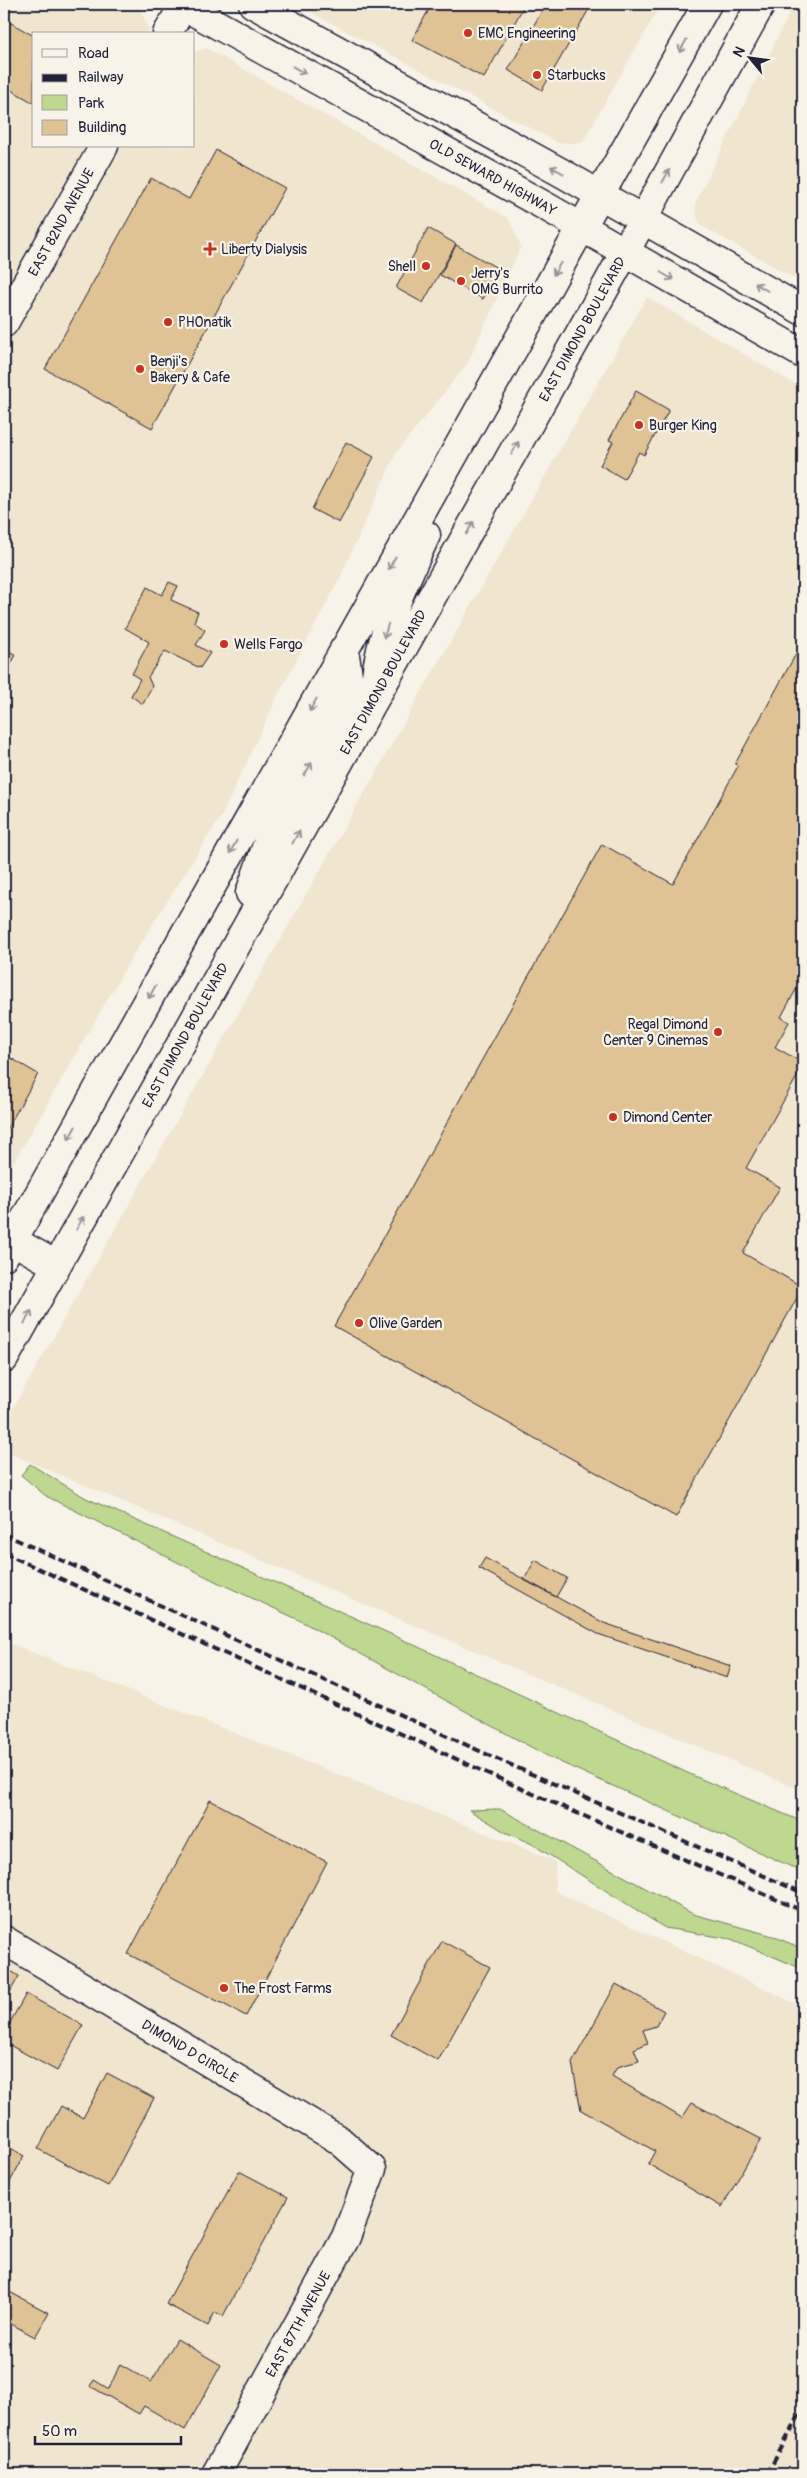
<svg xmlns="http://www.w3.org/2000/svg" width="807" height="2478" viewBox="0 0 807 2478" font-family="Pangolin,sans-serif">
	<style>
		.built { fill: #f0e5cf }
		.green { fill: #bfd88f; stroke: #707d65 }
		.building { fill: #e0c394; stroke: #22223b }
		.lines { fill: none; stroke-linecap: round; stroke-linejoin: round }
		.minor-casing { stroke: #22223b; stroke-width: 31 }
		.major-casing { stroke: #22223b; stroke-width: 31 }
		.minor { stroke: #f7f3e8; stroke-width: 28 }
		.major { stroke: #f7f3e8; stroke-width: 28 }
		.rail { stroke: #22223b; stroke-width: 4; stroke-dasharray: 8 4; stroke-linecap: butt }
		.oneway { stroke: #97959a }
		.poi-dot { fill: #c8321e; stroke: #f7f3e8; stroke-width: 2 }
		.labels { text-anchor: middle; stroke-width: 4.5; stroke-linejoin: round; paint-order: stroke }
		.poi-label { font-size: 14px; fill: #22223b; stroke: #f7f3e8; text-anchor: start }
		.street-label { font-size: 14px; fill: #22223b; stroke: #f7f3e8 }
	</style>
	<rect width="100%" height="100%" fill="#f7f3e8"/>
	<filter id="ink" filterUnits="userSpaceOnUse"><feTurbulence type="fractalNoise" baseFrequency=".02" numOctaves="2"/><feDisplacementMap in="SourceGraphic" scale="10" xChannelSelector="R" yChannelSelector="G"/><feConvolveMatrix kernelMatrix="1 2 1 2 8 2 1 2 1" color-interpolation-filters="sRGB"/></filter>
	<g filter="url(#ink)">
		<!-- built -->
		<path class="built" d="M4 4H135L138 5 149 29 146 34H34V146H194V52L206 48 508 218 521 246 467 364 396 453 338 582 278 695 222 815 133 955 4 1179Z
			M295 4H661L582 143H558Z
			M794 4H803V283L700 225 695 211 696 201Z
			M647 297 803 389V1791L4 1451V1424Z
			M4 1641 555 1861V1891L803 2007V2474H4Z"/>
		<!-- green -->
		<path class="green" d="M30 1464 86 1498 395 1636 694 1776 803 1822V1872L551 1758 297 1619 215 1581 46 1496 21 1475Z
			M500 1809 693 1914 773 1936 803 1949V1969L731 1939 665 1928 532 1844 505 1832 469 1810Z"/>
		<!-- building -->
		<path class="building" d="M432 4H525L484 78 412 40Z
			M546 4H592L542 90 508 70Z
			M4 19 34 36V103L4 86Z
			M216 150 285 188 152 428 45 369 151 178 189 199Z
			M428 228 456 244 423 303 396 288Z
			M456 245 499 269 483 299 440 275Z
			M636 391 669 410 644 455 639 452 624 479 600 465 613 442 609 440Z
			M346 442 374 457 339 523 312 509Z
			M169 582 178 586 171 600 198 612 194 622 205 630 196 645 210 653 200 668 165 651 148 677 152 686 143 704 131 696 140 679 132 674 149 642 125 628 147 587 162 595Z
			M803 641V977L781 1017 789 1022 775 1047 803 1063V1066L746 1168 780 1187 743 1253 803 1287 676 1517 334 1326 602 844 673 884 738 766 735 764Z
			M4 648 16 655 4 677Z
			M9 1057 38 1074 4 1134V1067Z
			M485 1558 604 1623 731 1666 727 1678 598 1634 479 1568Z
			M535 1560 567 1578 556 1597 524 1580Z
			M210 1800 327 1862 246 2016 128 1954Z
			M442 1941 490 1967 438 2061 391 2035Z
			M4 1967 19 1976 4 2003Z
			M616 1984 664 2011 656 2026 643 2030 648 2043 634 2049 639 2061 617 2067 612 2076 682 2118 692 2103 761 2139 722 2207 648 2164 655 2151 581 2110 572 2063Z
			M26 1994 83 2025 57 2071 4 2042V2033Z
			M107 2073 154 2098 108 2186 38 2149 61 2106 83 2118Z
			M4 2144 24 2156 4 2193Z
			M239 2171 288 2197 223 2316 215 2312 208 2326 166 2304Z
			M4 2289 49 2313 35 2337 4 2320Z
			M177 2339 221 2365 185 2430 144 2406 139 2414 90 2386 94 2380 109 2389 120 2364 151 2382Z"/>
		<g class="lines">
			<!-- minor casing -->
			<g class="minor-casing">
				<path id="minor" d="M167 34 183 6
					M4 323 104 146
					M4 1940 339 2140 372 2169 346 2237 216 2474"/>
			</g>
			<!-- major casing -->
			<g class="major-casing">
				<path id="major" d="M180 4 545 206 803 354
					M253 4 562 173 803 311
					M375 683C381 629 404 583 426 535
					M250 893 273 828 338 716 350 689 344 649
					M12 1240 56 1265
					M4 1256 707 4
					M4 1359 608 283 761 4"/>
			</g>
			<!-- minor -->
			<use href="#minor" class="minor"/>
			<!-- major -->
			<use href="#major" class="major"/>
			<!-- rail -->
			<path class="rail" d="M4 1534 495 1758 803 1893
				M4 1553 531 1793 803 1911
				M767 2474 803 2409"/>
		</g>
		<!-- one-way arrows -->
		<defs><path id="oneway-shaft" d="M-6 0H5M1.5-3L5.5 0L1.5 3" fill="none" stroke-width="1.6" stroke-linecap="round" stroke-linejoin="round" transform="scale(1.25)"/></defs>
		<g class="oneway">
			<use href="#oneway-shaft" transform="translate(683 46) rotate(119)"/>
			<use href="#oneway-shaft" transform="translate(299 70) rotate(29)"/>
			<use href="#oneway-shaft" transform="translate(557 170) rotate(-151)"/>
			<use href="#oneway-shaft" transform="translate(666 176) rotate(-61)"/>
			<use href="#oneway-shaft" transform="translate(557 269) rotate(120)"/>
			<use href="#oneway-shaft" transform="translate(667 276) rotate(30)"/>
			<use href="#oneway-shaft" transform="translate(761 287) rotate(-150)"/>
			<use href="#oneway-shaft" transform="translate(515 448) rotate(-61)"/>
			<use href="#oneway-shaft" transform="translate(470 528) rotate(-61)"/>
			<use href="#oneway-shaft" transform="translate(392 563) rotate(119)"/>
			<use href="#oneway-shaft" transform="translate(386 631) rotate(106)"/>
			<use href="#oneway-shaft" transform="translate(313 705) rotate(119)"/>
			<use href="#oneway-shaft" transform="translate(308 769) rotate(-60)"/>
			<use href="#oneway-shaft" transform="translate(296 837) rotate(-61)"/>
			<use href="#oneway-shaft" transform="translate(233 847) rotate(119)"/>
			<use href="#oneway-shaft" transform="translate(152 992) rotate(119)"/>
			<use href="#oneway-shaft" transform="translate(72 1133) rotate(119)"/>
			<use href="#oneway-shaft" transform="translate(80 1223) rotate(-61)"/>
			<use href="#oneway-shaft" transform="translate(28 1317) rotate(-61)"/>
		</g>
	</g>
	<!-- markers -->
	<g class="poi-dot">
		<circle cx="468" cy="33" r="5"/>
		<circle cx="537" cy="75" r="5"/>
		<path d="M207.5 241.5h5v5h5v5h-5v5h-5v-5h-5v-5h5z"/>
		<circle cx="426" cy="266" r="5"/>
		<circle cx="461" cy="281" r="5"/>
		<circle cx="168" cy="322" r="5"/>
		<circle cx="140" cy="369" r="5"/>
		<circle cx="639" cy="425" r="5"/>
		<circle cx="224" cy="644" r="5"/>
		<circle cx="718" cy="1032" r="5"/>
		<circle cx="613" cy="1117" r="5"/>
		<circle cx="359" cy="1323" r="5"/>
		<circle cx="224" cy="1988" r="5"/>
	</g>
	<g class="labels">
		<!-- poi labels -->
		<g class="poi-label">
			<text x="478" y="38">EMC Engineering</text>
			<text x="547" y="80">Starbucks</text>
			<text x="221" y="254">Liberty Dialysis</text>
			<text x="416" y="271" text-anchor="end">Shell</text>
			<text x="471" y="278">Jerry's<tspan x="471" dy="16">OMG Burrito</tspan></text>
			<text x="178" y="327">PHOnatik</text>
			<text x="150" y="366">Benji's<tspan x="150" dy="16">Bakery &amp; Cafe</tspan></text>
			<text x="649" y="430">Burger King</text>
			<text x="234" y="649">Wells Fargo</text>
			<text x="708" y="1029" text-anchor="end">Regal Dimond<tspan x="708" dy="16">Center 9 Cinemas</tspan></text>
			<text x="623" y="1122">Dimond Center</text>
			<text x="369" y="1328">Olive Garden</text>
			<text x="234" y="1993">The Frost Farms</text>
		</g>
		<!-- street labels -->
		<g class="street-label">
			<text transform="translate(493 177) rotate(29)" y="5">OLD SEWARD HIGHWAY</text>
			<text transform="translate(61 222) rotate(-61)" y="5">EAST 82ND AVENUE</text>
			<text transform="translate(582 329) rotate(-61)" y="5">EAST DIMOND BOULEVARD</text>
			<text transform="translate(383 682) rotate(-61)" y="5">EAST DIMOND BOULEVARD</text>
			<text transform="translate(185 1035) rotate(-61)" y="5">EAST DIMOND BOULEVARD</text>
			<text transform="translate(190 2051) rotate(31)" y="5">DIMOND D CIRCLE</text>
			<text transform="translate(298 2324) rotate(-61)" y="5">EAST 87TH AVENUE</text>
		</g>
	</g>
	<!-- margin -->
	<rect width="807" height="2478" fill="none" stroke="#f7f3e8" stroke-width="20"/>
	<rect x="10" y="10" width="787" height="2458" fill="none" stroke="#22223b" stroke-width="2" filter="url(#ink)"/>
	<!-- legend -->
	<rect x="32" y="32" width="162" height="115" fill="#f7f3e8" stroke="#a29fa3"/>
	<rect x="42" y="49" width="25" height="8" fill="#f7f3e8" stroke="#a29fa3"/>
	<text x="78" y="58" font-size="15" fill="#22223b">Road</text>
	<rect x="42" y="74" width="25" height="8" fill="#22223b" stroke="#a29fa3"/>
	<text x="78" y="82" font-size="15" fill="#22223b">Railway</text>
	<rect x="42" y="95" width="25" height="15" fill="#bfd88f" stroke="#a29fa3"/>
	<text x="78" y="108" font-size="15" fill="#22223b">Park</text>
	<rect x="42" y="120" width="25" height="15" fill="#e0c394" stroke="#a29fa3"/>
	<text x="78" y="132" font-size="15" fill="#22223b">Building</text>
	<!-- north arrow -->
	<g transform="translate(750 58) rotate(299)" stroke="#f7f3e8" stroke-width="4" paint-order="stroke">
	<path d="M0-4L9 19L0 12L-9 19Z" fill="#22223b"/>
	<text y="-8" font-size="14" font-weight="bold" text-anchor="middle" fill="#22223b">N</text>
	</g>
	<!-- scale -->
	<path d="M35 2436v8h146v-8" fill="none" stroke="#22223b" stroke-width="2.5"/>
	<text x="42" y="2436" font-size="15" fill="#22223b" stroke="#f7f3e8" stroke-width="4" paint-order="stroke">50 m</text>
</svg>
